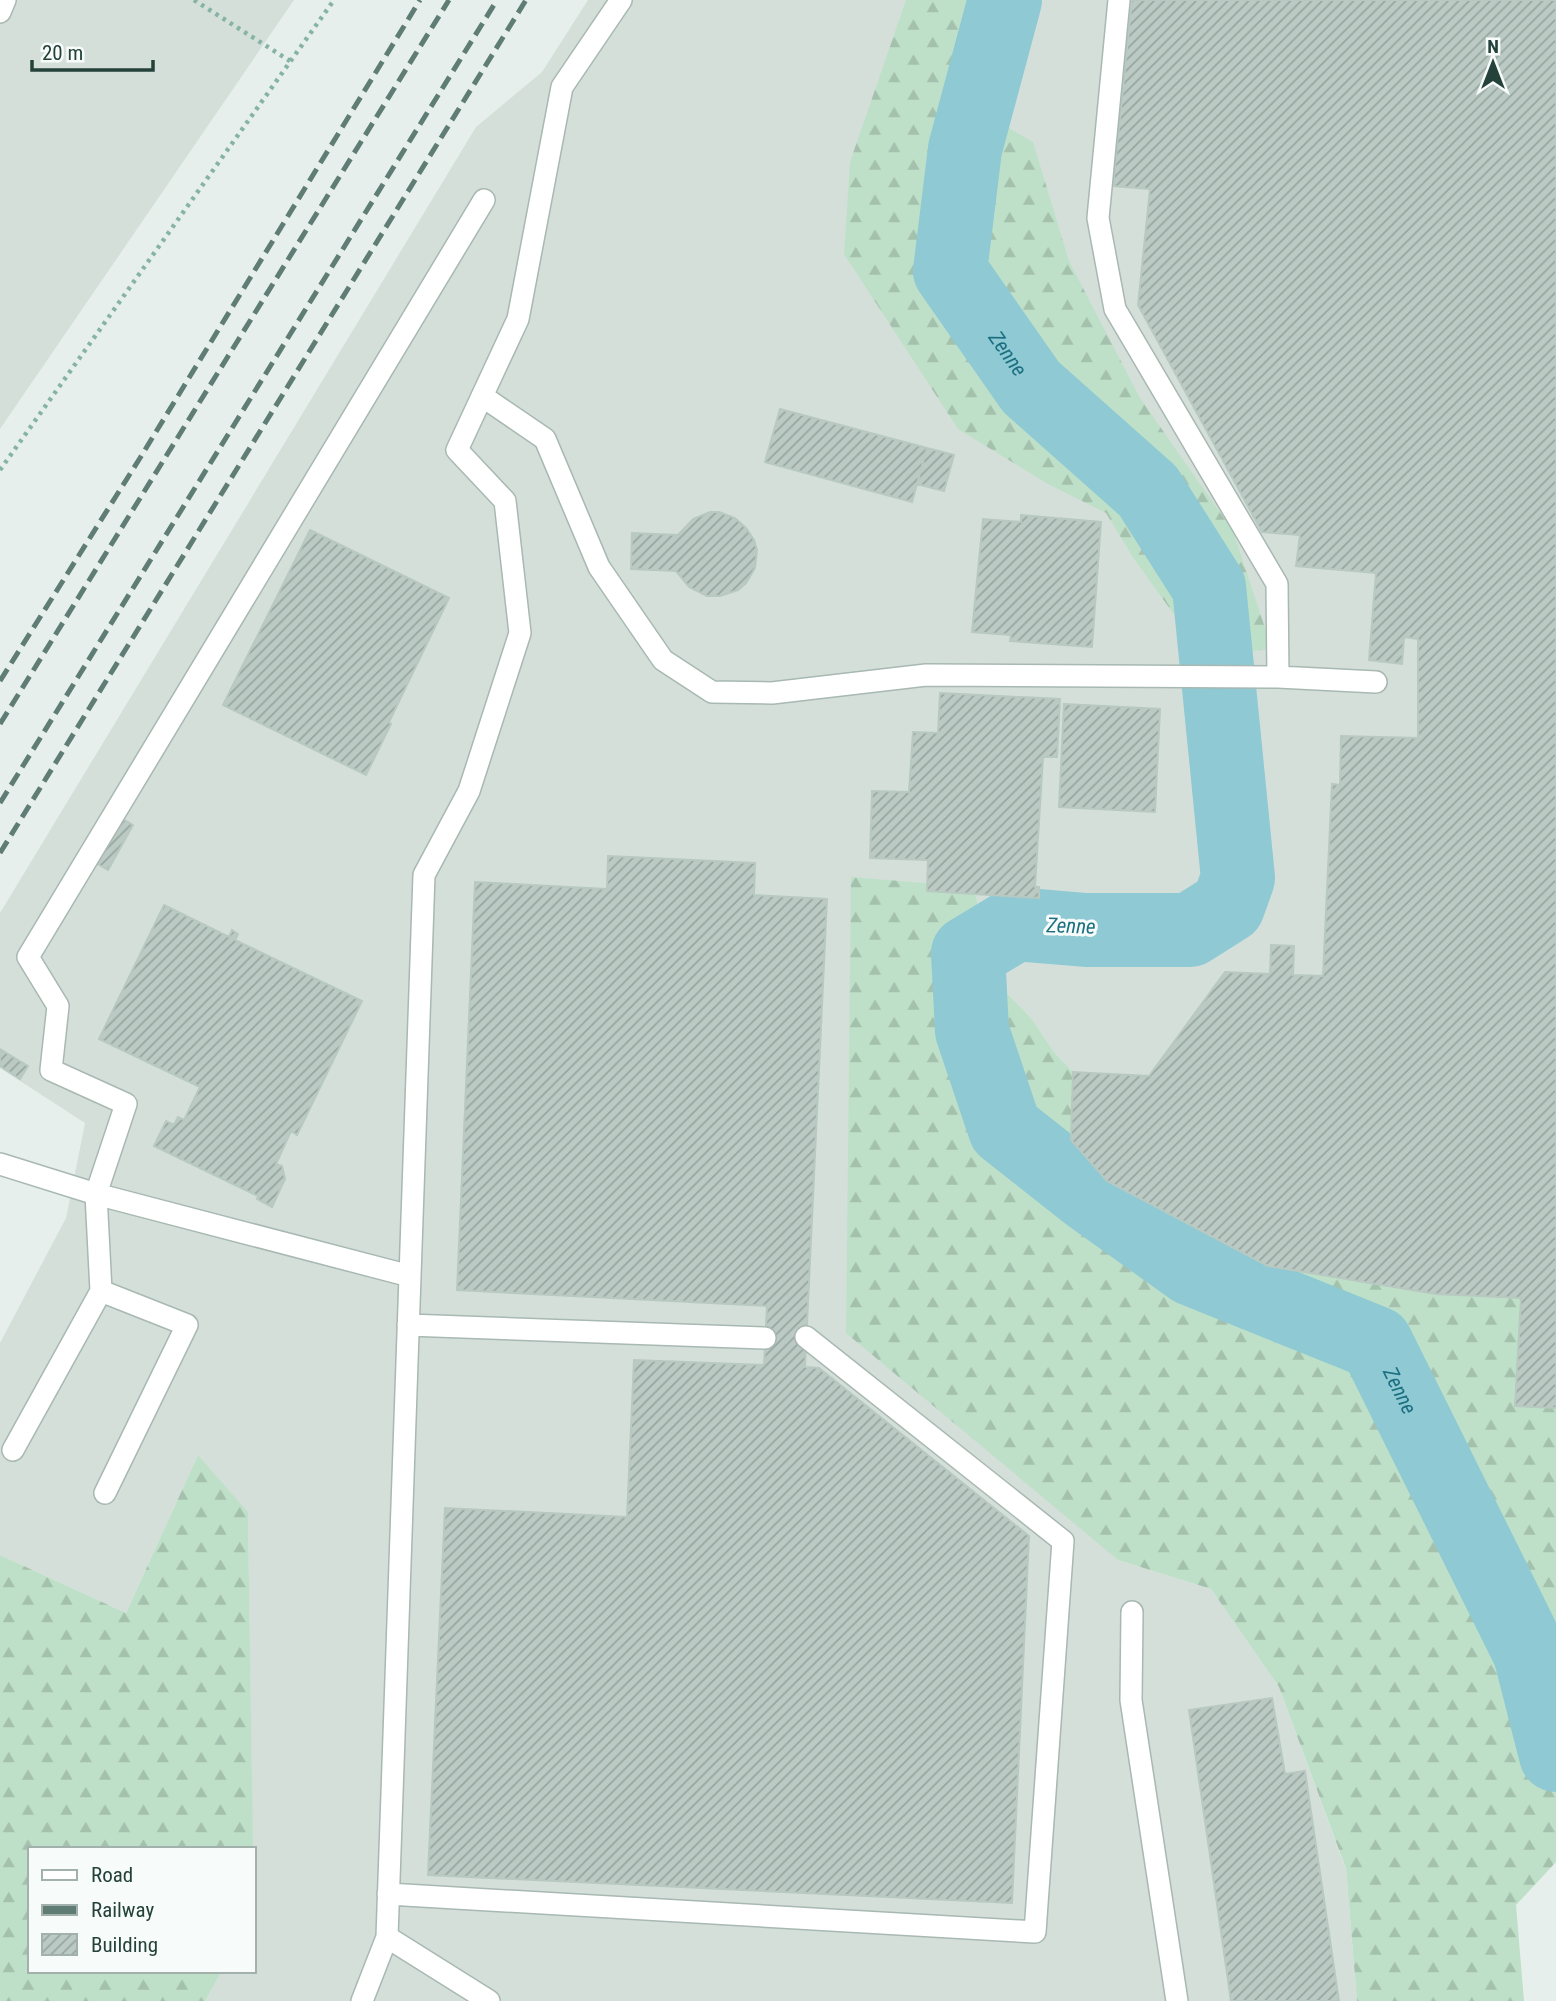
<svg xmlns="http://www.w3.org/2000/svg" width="1556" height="2001" viewBox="0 0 1556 2001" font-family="'Roboto Condensed',sans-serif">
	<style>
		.built { fill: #d4dfda }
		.forest { fill: url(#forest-firs) }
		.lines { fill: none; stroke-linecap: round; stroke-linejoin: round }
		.river { stroke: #8ec9d4; stroke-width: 74 }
		.building { fill: url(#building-hatch); stroke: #b8c9c2; stroke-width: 2 }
		.lane-casing { stroke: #a8b8b2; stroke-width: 24 }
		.street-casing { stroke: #a8b8b2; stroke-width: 24 }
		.path { stroke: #86b3a5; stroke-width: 4.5; stroke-dasharray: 3.5 5; stroke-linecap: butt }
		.lane { stroke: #fff; stroke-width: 21 }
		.street { stroke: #fff; stroke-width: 21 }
		.rail { stroke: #5f7d75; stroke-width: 5; stroke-dasharray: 14 7; stroke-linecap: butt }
		.labels { text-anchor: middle; stroke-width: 6; stroke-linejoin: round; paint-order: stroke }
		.water-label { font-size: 21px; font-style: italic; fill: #1c6f80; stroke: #f7fbf9 }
	</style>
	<defs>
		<pattern id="forest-firs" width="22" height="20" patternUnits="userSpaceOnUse" patternTransform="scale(1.75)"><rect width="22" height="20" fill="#bfe0c8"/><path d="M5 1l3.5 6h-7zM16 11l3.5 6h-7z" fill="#a4c1ad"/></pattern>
		<pattern id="building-hatch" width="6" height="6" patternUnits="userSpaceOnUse" patternTransform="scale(1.75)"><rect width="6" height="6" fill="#bbcac4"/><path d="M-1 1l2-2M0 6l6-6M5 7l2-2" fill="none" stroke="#98a6a0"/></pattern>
	</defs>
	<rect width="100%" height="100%" fill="#e6efeb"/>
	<!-- built -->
	<path class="built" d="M0 0H294L0 429Z
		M588 0H1556V1408L1515 1406 1268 1266 1107 1181 1071 1140 1073 1072 1054 1052 1032 1019 1003 989 973 887 1118 1560 1211 1589 1279 1687 1346 1870 1357 2001H205L222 1971H254L248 1513 198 1455 126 1613 0 1555V1343L66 1218 85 1123 0 1068V913L476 127 542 72Z"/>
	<!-- forest -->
	<path class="forest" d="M906 0H1005L983 113 1033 142 1069 261 1140 398 1233 531 1272 649 1204 656 1134 559 1106 513 1048 484 958 429 844 254 850 162Z
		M851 877 973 887 1003 989 1032 1019 1054 1052 1073 1072 1071 1140 1107 1181 1268 1266 1521 1298 1516 1406 1556 1408V1862L1516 1905 1524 2001H1357L1346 1869 1279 1687 1211 1589 1118 1560 846 1333Z
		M198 1455 248 1512 253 1849H30V1971H222L205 2001H0V1555L126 1613Z"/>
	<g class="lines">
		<!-- river -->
		<path class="river" id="s1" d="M1005 0 965 149 950 271 1031 387 1148 491 1209 587 1238 878 1228 906 1190 930H1086L1016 924 968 953 972 1031 1005 1129 1090 1196 1192 1269 1376 1343 1530 1653 1556 1755"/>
	</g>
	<!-- building -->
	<path class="building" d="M1132 0H1556V1408L1515 1406 1521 1298 1436 1294 1268 1266 1107 1181 1071 1140 1073 1072 1149 1076 1225 972 1270 974 1271 945 1294 946 1293 975 1323 976 1332 784 1340 785 1341 736 1418 738V639L1404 637 1402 664 1369 660 1376 573 1296 566 1300 535 1262 532 1138 305 1150 189 1113 186Z
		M780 409 927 448 912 502 765 462Z
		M927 448 954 455 944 491 917 484Z
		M710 512H719L735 518 746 528 754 540 757 550 755 568 746 583 738 590 720 596H707L689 587 676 571 631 569 632 533 678 535 693 519Z
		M1021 515 1101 522 1092 647 1010 641 1011 635 972 632 983 519 1021 522Z
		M310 530 449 598 389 722 391 724 366 775 223 705Z
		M940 693 1060 699 1057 757H1043L1035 887H1039V898L927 891 928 860 870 858 872 791 909 792 913 732 938 733Z
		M1064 704 1160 709 1155 812 1059 807Z
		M121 818 133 825 108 870 96 863Z
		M608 856 755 863 754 895 827 899 805 1367 819 1368 1029 1536 1012 1903 428 1875 445 1508 627 1517 634 1360 764 1365 767 1306 457 1290 475 882 607 889Z
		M164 905 229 937 232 930 238 934 235 940 362 1001 297 1135 291 1131 276 1164 282 1166 285 1179 272 1207 257 1199 258 1196 154 1146 166 1121 174 1125 178 1117 184 1120 200 1087 99 1039Z
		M0 1049 28 1066 20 1079 0 1066Z
		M1272 1698 1285 1774 1305 1771 1339 2001H1231L1189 1710Z"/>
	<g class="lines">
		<!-- lane casing -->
		<g class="lane-casing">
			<path id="lane" d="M1119 0 1098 218 1115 309 1277 584 1278 677
				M0 12 5 0
				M482 396 545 439 599 567 663 660 712 692 772 693 926 675 1278 677 1376 682
				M0 1164 96 1194 410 1276 424 875 469 791 520 633 505 501 457 450 518 319 562 87 621 0
				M101 1291 187 1325 105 1493
				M408 1325 765 1338
				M13 1450 101 1291 96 1194 126 1104 51 1070 58 1006 28 957 484 200
				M388 1894 1035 1932 1063 1541 806 1337
				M387 1937 489 2001
				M362 2001 387 1937 410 1276"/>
		</g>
		<!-- street casing -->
		<g class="street-casing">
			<path id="street" d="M1132 1612 1131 1700 1177 2001"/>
		</g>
		<!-- path -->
		<path class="path" d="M194 0 290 61
			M0 470 334 0"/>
		<!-- lane -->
		<use href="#lane" class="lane"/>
		<!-- street -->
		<use href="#street" class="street"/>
		<!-- rail -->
		<path class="rail" d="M0 681 140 458 420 0
			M0 724 449 0
			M0 803 497 0
			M0 853 526 0"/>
	</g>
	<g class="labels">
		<!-- water labels -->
		<g class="water-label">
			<text dy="7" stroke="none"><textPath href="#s1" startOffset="378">Zenne</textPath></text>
			<text transform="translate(1071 926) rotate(2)" y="7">Zenne</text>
			<text dy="7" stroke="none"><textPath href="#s1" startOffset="1953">Zenne</textPath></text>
		</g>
	</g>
	<!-- legend -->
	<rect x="28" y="1847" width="228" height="126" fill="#f7fbf9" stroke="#a3b1ad" stroke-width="2"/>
	<rect x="42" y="1870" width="35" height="10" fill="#ffffff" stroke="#a3b1ad" stroke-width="2"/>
	<text x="91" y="1882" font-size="21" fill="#24423a">Road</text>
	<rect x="42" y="1905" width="35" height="10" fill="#5f7d75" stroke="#a3b1ad" stroke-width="2"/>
	<text x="91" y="1917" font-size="21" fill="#24423a">Railway</text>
	<rect x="42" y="1934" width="35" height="21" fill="url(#building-hatch)" stroke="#a3b1ad" stroke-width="2"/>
	<text x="91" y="1952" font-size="21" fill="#24423a">Building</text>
	<!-- north arrow -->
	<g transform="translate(1493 63)" stroke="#f7fbf9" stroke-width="5" paint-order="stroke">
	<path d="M0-5L12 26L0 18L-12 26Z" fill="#24423a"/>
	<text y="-10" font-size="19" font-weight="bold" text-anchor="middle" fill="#24423a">N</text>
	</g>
	<!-- scale -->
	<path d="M32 60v10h121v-10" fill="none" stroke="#24423a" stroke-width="3.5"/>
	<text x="42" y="60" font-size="21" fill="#24423a" stroke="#f7fbf9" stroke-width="5" paint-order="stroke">20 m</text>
</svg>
